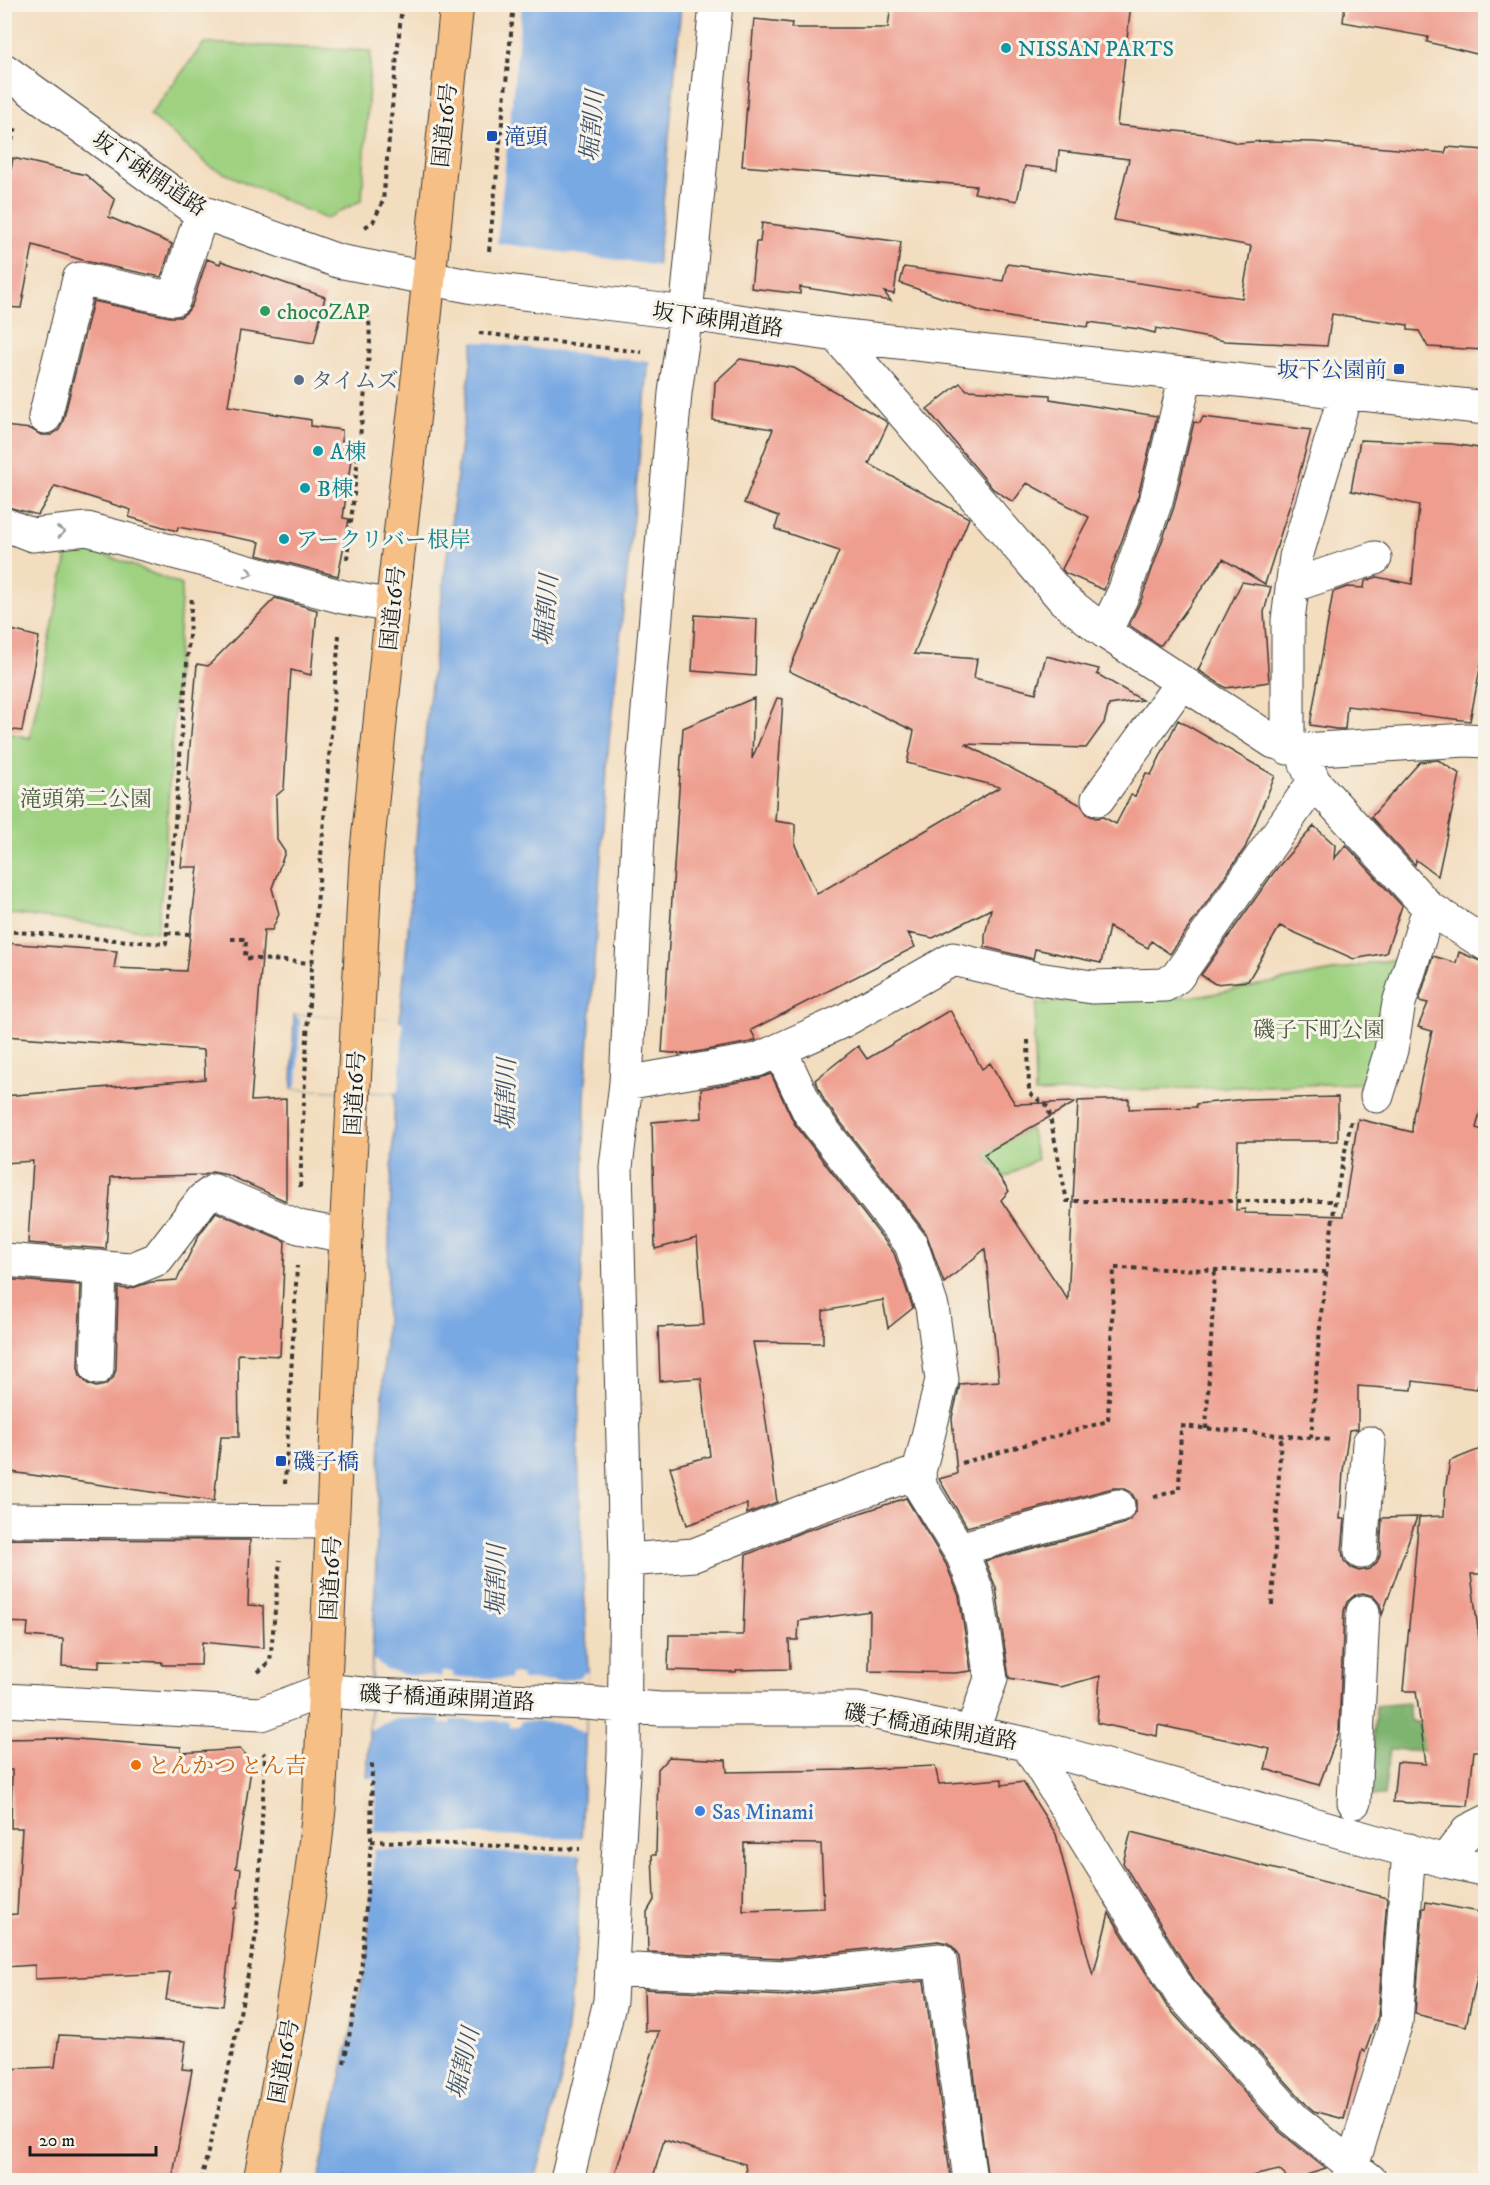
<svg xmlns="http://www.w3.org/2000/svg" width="1490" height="2185" viewBox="0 0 1490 2185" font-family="'IM FELL DW Pica','Noto Serif JP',serif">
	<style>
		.green { fill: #9fd181; stroke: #5e764e; stroke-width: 1.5 }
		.forest { fill: #7fb36f; stroke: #4e6846; stroke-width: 1.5 }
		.water { fill: #79a9e3; stroke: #4a6280; stroke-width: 1.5 }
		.pier { fill: #f3ddbf }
		.building { fill: #ee9d8e; fill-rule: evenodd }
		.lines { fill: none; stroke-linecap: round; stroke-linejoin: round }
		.minor-casing { stroke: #3c3934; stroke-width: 35 }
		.highway-casing { stroke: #3c3934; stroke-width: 35 }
		.path { stroke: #3c3934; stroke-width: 4; stroke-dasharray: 4.5 4.5; stroke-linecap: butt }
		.minor { stroke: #fff; stroke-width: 33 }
		.highway { stroke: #f5bf86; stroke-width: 33 }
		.oneway { stroke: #999 }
		.culture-dot { fill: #0f9aa8; stroke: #f7f3e8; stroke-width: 2 }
		.transit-dot { fill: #1a4fb4; stroke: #f7f3e8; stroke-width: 2 }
		.leisure-dot { fill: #2e9e5b; stroke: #f7f3e8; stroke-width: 2 }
		.service-dot { fill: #5c6f8a; stroke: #f7f3e8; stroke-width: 2 }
		.food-dot { fill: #e8710a; stroke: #f7f3e8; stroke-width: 2 }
		.shop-dot { fill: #3f7fe0; stroke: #f7f3e8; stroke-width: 2 }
		.labels { text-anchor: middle; stroke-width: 6; stroke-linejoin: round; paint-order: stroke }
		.culture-label { font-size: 22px; fill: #0d838f; stroke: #f7f3e8; text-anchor: start }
		.street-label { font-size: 22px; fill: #1c1c1c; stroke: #f7f3e8 }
		.transit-label { font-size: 22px; fill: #164399; stroke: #f7f3e8; text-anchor: start }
		.leisure-label { font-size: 22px; fill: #27864d; stroke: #f7f3e8; text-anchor: start }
		.service-label { font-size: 22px; fill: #4e5e75; stroke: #f7f3e8; text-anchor: start }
		.park-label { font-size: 22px; fill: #4a5b3f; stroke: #f7f3e8 }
		.food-label { font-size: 22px; fill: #c56008; stroke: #f7f3e8; text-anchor: start }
		.shop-label { font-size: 22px; fill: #366cbe; stroke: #f7f3e8; text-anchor: start }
		.water-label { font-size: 24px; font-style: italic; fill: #41546c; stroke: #f7f3e8 }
	</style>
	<rect width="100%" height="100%" fill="#f7f3e8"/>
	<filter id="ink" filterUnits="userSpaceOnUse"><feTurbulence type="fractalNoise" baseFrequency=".0167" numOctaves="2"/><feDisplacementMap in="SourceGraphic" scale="12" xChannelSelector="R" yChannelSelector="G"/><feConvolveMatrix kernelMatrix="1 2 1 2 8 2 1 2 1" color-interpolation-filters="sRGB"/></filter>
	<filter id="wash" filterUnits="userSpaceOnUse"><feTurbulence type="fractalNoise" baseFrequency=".008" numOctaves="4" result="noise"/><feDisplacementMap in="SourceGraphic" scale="24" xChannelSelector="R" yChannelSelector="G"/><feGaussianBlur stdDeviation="1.35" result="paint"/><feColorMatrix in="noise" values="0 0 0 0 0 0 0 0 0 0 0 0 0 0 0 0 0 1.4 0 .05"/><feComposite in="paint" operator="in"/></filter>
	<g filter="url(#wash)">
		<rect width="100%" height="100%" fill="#f3ddbf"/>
		<!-- green -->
		<path class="green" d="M204 43 371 51 362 200 326 219 211 167 150 115Z
			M70 541 182 585 163 881 157 932 5 913V732L30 738Z
			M1396 959 1368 1083 1035 1093 1034 1037 1037 1003 1201 996Z
			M1030 1128 1037 1159 1005 1177 983 1154Z"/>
		<!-- forest -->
		<path class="forest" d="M1408 1703 1410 1721 1462 1730 1460 1753 1390 1749 1384 1796H1368L1376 1706Z"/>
		<!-- water -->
		<path class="water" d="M510 5H681L643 423 609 740 585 1097 578 1457 588 1671 577 1942 561 2079 535 2180H318L368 1955 366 1809 395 1093 292 1089 294 1015 400 1020 427 717 486 242Z"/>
		<!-- pier -->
		<path class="pier" d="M507 4 522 5 497 243 660 266 652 362 470 341Z
			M294 1015 398 1019 403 1024 399 1088 395 1093 292 1089 297 1085 300 1019Z
			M373 1659 387 1670 405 1675 441 1677 442 1672H453V1677L510 1679 511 1674H521L522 1680 559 1681 579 1677 588 1671 585 1734 566 1724 557 1723 521 1721 520 1726H509V1721L451 1720V1724H440V1718L395 1719 370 1730Z
			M366 1778H376L374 1832 584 1838V1855L374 1849 365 1972H361L365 1955 364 1857Z"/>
		<g id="blocks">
			<!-- building -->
			<path class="building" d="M891 4H1131L1117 125 1205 134 1238 143 1264 141 1314 142 1445 153 1447 147 1485 150V350L1428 347 1419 331 1408 330V325L1332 314 1327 346 1225 341 1156 328 1155 333 1139 329 1089 322 1088 327 1024 320 983 312 900 283 904 267 1003 281 1007 264 1242 298 1251 246 1114 220 1129 159 1059 151 1057 170 1025 166 1017 201 974 193 976 186 742 166 754 19 792 23 791 28H888Z
				M1345 4H1485V56L1427 42 1428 37 1343 22Z
				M13 158 86 175 115 200 109 217 172 244 161 277 89 262 33 245 21 308 4 307V208Z
				M762 223 901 242 894 294 884 292 891 301 800 287V294L751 288 756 242H760Z
				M207 259 220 264 221 261 325 297 314 343 240 331 228 406 311 420V426L342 430V442L353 444 343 518 349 519 338 576 257 555 260 542 178 527 177 531 129 517 131 510 55 486 38 515 4 506V426L31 429 41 435H51L59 430 63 421 93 301 170 317H180L187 312 192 305Z
				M740 359 794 368 884 420 888 424 869 464 969 518 914 654 977 659 974 678 1036 693 1046 656 1099 669 1097 674 1142 700 1109 705 1104 723 1086 748 965 744 1081 805 1088 815 1096 818 1103 817 1116 824 1131 795 1135 796 1146 773 1151 775 1178 720 1275 776 1245 848 1170 954 1151 941 1148 948 1109 927 1101 963 1035 949 1033 959 985 947V935L991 909 933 938 908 933 915 947 751 1030 756 1040 751 1042 685 1054 662 1052 683 728 754 698 752 759 777 698 783 699 775 821 795 824V845L817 894 1000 787 907 763 914 731 789 671 839 551 775 529 779 516 744 503 773 429 713 420 715 382Z
				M960 383 967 390 1050 395V399L1157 416 1138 496 1104 590 1065 573 1062 569 1089 517 1027 483 1013 502 993 489 927 409Z
				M1203 417 1311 430 1298 479 1265 584 1223 559 1161 645H1159L1129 625 1142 598 1174 507 1194 422 1200 423Z
				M1360 440 1452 444 1485 449V643L1470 721 1347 706 1345 729H1336L1310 725 1333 592 1347 587 1364 588 1365 581 1377 577 1412 584 1419 505 1351 491Z
				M1242 582 1271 587 1264 612 1269 682 1226 688 1198 670Z
				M275 598 317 610 311 675 291 670 284 789 276 796 277 840 285 852 272 888 279 914 272 930H264L251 1101 286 1099V1201L228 1175 212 1172 204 1175 111 1177 106 1249 28 1243 33 1161 4 1163V1096L205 1079 204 1050 4 1036V943L117 951 114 968 186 971 198 867H181L190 780H187L197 664 208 666Z
				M695 615 757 619 755 676 692 671Z
				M4 628 39 637 22 731 4 729Z
				M1438 760 1460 774 1438 876 1416 860 1415 865 1371 817 1420 762Z
				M1314 826 1335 845 1334 859 1346 845 1402 906 1386 953 1354 959 1280 926 1248 981 1215 984 1201 975 1277 868Z
				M1459 952 1485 963V1094L1476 1128 1485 1131V1352L1477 1389 1413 1381 1412 1390 1358 1386V1429L1349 1430 1343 1471 1340 1519H1345L1342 1551 1344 1561 1351 1568 1359 1571 1370 1569 1377 1562 1380 1554 1382 1518 1417 1517 1382 1615 1380 1604 1373 1596 1363 1593 1355 1595 1347 1602 1344 1611 1339 1732 1319 1785 1265 1769 1270 1749 1158 1725 1157 1736 1097 1723 1100 1676 1061 1687 1009 1678 996 1588 985 1561 1123 1524 1131 1520 1136 1511V1501L1131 1492 1123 1488H1113L967 1527 939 1479 957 1474 952 1418 960 1384 999 1381 985 1249 944 1283 926 1233 825 1102 815 1080 858 1046 867 1059 950 1010 982 1069 990 1063 1015 1104 1076 1102 984 1154 1009 1191 1001 1200 1068 1300 1078 1101 1129 1099V1109L1196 1107V1104L1247 1099 1338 1097V1141H1238L1236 1210 1245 1209V1213L1343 1216 1358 1119 1412 1132 1413 1116 1432 1031 1418 1027 1428 1003 1419 1001 1433 956 1456 963Z
				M771 1074 794 1123 894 1253 913 1308 888 1328 883 1300 823 1311V1343L753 1342 761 1385 777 1502 747 1514V1504L687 1525 670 1467 710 1456 701 1378 660 1381 658 1327 704 1325 697 1238 655 1249 652 1122 702 1118 701 1089 760 1078Z
				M216 1212 285 1241 280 1356 238 1354 239 1437H221L214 1501 4 1471V1279L81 1285 78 1367 80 1376 88 1384 96 1387 105 1385 113 1378 116 1369 118 1288 129 1289 151 1282 177 1280 199 1235Z
				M1485 1447V1574H1471L1480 1646H1485V1751H1474L1468 1806 1393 1802 1397 1762 1426 1764 1416 1691H1403L1419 1517 1444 1516 1445 1490 1450 1461Z
				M906 1498 946 1564 959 1596 971 1671 955 1673 869 1671 870 1611 799 1621 798 1640H789L790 1669 736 1670V1672L668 1670 669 1635H743L746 1555 802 1532Z
				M4 1539 250 1540 248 1605 263 1606 264 1648 202 1642 201 1665H162V1662L99 1660V1668L62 1666 63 1639 27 1636 28 1623 4 1622Z
				M64 1738 181 1747V1753L240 1749 252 1763 236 1868 241 1869 237 1908H234L223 2006 166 2000 170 1973 35 1979V1965L4 1967V1915L17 1914 22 1828H11L12 1770H4V1739Z
				M669 1757 726 1760 727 1772 849 1770 935 1766 939 1784 1002 1779V1785L1023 1782 1056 1834 1093 1976 1109 1913 1166 2005 1280 2132 1326 2169 1290 2180 1279 2170 1230 2181H988L959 1957 955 1949 948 1943 938 1941 786 1958 648 1952 647 1912 654 1900 652 1855H656L658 1769ZM744 1843 821 1844 824 1908 743 1911Z
				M1131 1832 1387 1898 1378 2016 1365 2052 1362 2050 1344 2119 1314 2111 1307 2105 1195 1981 1123 1863Z
				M1426 1902 1485 1913V1966L1480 1965 1466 2026 1415 2014 1423 1908H1425Z
				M924 1981 951 2181H747L745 2164 664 2140 652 2181H613L659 2031H645L644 1989 786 1996Z
				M59 2035 186 2041 182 2069 192 2070 172 2181H38L4 2178V2069L55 2067Z"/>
		</g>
	</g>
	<g filter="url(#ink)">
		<use href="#blocks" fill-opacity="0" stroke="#3c3934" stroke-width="1.5"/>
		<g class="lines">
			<!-- minor casing -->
			<g class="minor-casing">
				<path id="minor" d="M4 70 196 210 338 261 474 287 662 310 836 335 1486 408
					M836 335 1064 600 1105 632 1274 742 1302 750 1466 740 1486 741
					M45 417 79 279 174 299 202 212
					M4 524 32 535 87 529 343 597 392 606
					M1294 585 1375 558
					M1105 632 1124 592 1156 501 1186 375
					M1288 748V620L1296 557 1346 392
					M1306 764 1314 782 1429 908 1486 944
					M1098 799 1182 682
					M780 1050 809 1112 911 1244 932 1307 942 1380 919 1472 920 1486 963 1556 977 1591 991 1679 972 1732
					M626 1083 757 1060 845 1020 953 959 1038 979 1092 987 1165 985 1177 977 1314 782
					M1377 1096 1391 1050 1399 1003 1429 908
					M4 1260 130 1270 157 1259 203 1199 214 1191 299 1227 346 1236
					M97 1368 100 1267
					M4 1520 332 1522
					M959 1549 1118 1506
					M1361 1552 1369 1443
					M626 1560 694 1555 802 1512 919 1472
					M4 1700 261 1714 324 1690 372 1695 586 1703 660 1709H857L1027 1744 1445 1861 1486 1870
					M1027 1744 1180 1992 1294 2119 1370 2180
					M1354 1802 1363 1612
					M1445 1861 1468 1831 1486 1822
					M612 1969 787 1977 940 1960 970 2180
					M567 2180 610 2001 624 1754 626 1560 616 1167 626 1083 639 816 675 393 686 314 716 4
					M1348 2180 1396 2022 1409 1850"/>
			</g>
			<!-- highway casing -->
			<g class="highway-casing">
				<path id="highway" d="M260 2180C285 2057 306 1934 319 1809L346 1236 366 860 392 606 424 326 457 4"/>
			</g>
			<!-- path -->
			<path class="path" d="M4 167 16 127
				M365 227 373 222 383 201 402 4
				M489 251 514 4
				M479 333 642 352
				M347 559 370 344 369 318 362 306
				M4 931 166 944 192 595
				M167 933 191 934
				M231 939H246L245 958 312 963
				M1028 1040 1029 1093 1048 1107 1067 1201H1335
				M300 1187 308 1016 339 635
				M1206 1429 1215 1269
				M1311 1438 1321 1314 1335 1201 1351 1121
				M962 1463 1108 1421 1114 1268 1326 1272
				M285 1484 297 1266
				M1154 1497 1179 1490 1181 1426 1332 1440
				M1272 1605 1281 1436
				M258 1672 270 1662 280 1560
				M371 1841 580 1849
				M344 2063 361 1974 371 1841 372 1762
				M201 2180 228 2072 257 1930 265 1755 263 1753"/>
			<!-- minor -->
			<use href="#minor" class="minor"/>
			<!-- highway -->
			<use href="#highway" class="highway"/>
		</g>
		<!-- one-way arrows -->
		<defs><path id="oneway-chevron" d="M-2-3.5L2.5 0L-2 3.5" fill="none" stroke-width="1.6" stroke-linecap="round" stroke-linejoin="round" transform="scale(1.5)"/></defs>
		<g class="oneway">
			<use href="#oneway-chevron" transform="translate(61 532) rotate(-7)"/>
			<use href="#oneway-chevron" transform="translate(249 573) rotate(14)"/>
		</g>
	</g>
	<!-- markers -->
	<g class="culture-dot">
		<circle cx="1006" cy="48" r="6"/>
		<circle cx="318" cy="451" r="6"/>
		<circle cx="305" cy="488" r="6"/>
		<circle cx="284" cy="539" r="6"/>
	</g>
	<g class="transit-dot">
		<rect x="486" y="130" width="12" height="12" rx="3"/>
		<rect x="1393" y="363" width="12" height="12" rx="3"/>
		<rect x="275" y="1455" width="12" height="12" rx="3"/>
	</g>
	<circle class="leisure-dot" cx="265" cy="311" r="6"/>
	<circle class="service-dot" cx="299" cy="380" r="6"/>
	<circle class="food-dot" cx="136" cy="1765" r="6"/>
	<circle class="shop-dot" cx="700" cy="1811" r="6"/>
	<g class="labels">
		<!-- culture labels -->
		<g class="culture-label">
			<text x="1018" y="56">NISSAN PARTS</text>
			<text x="330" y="459">A棟</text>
			<text x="317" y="496">B棟</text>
			<text x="296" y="547">アークリバー根岸</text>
		</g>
		<!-- street labels -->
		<g class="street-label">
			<text transform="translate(444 125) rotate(-84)" y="8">国道16号</text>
			<text transform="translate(150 173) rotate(34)" y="8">坂下疎開道路</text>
			<text transform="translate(718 319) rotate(8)" y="8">坂下疎開道路</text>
			<text transform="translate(392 608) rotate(-84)" y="8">国道16号</text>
			<text transform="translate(354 1093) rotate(-87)" y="8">国道16号</text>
			<text transform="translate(330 1578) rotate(-87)" y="8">国道16号</text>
			<text transform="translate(447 1697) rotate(3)" y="8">磯子橋通疎開道路</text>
			<text transform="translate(931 1726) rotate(10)" y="8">磯子橋通疎開道路</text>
			<text transform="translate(283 2061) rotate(-80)" y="8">国道16号</text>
		</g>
		<!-- transit labels -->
		<g class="transit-label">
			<text x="504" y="144">滝頭</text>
			<text x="1387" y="377" text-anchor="end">坂下公園前</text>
			<text x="293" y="1469">磯子橋</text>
		</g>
		<!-- leisure labels -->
		<g class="leisure-label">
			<text x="277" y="319">chocoZAP</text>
		</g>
		<!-- service labels -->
		<g class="service-label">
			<text x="311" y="388">タイムズ</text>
		</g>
		<!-- park labels -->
		<g class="park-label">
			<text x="86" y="806">滝頭第二公園</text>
			<text x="1319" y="1037">磯子下町公園</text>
		</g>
		<!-- food labels -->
		<g class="food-label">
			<text x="148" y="1773">とんかつ とん吉</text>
		</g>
		<!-- shop labels -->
		<g class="shop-label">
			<text x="712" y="1819">Sas Minami</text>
		</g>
		<!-- water labels -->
		<g class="water-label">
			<text transform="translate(592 126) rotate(-85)" y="8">堀割川</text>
			<text transform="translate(546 610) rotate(-85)" y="8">堀割川</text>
			<text transform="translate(506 1094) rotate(-89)" y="8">堀割川</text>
			<text transform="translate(496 1580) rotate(-89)" y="8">堀割川</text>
			<text transform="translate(463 2063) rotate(-77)" y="8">堀割川</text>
		</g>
	</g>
	<!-- margin -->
	<rect width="1490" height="2185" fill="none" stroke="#f7f3e8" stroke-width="24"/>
	<!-- scale -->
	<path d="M30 2146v9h126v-9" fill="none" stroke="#1c1c1c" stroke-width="3"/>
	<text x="39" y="2146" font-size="18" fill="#1c1c1c" stroke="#f7f3e8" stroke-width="4.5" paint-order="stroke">20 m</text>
</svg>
